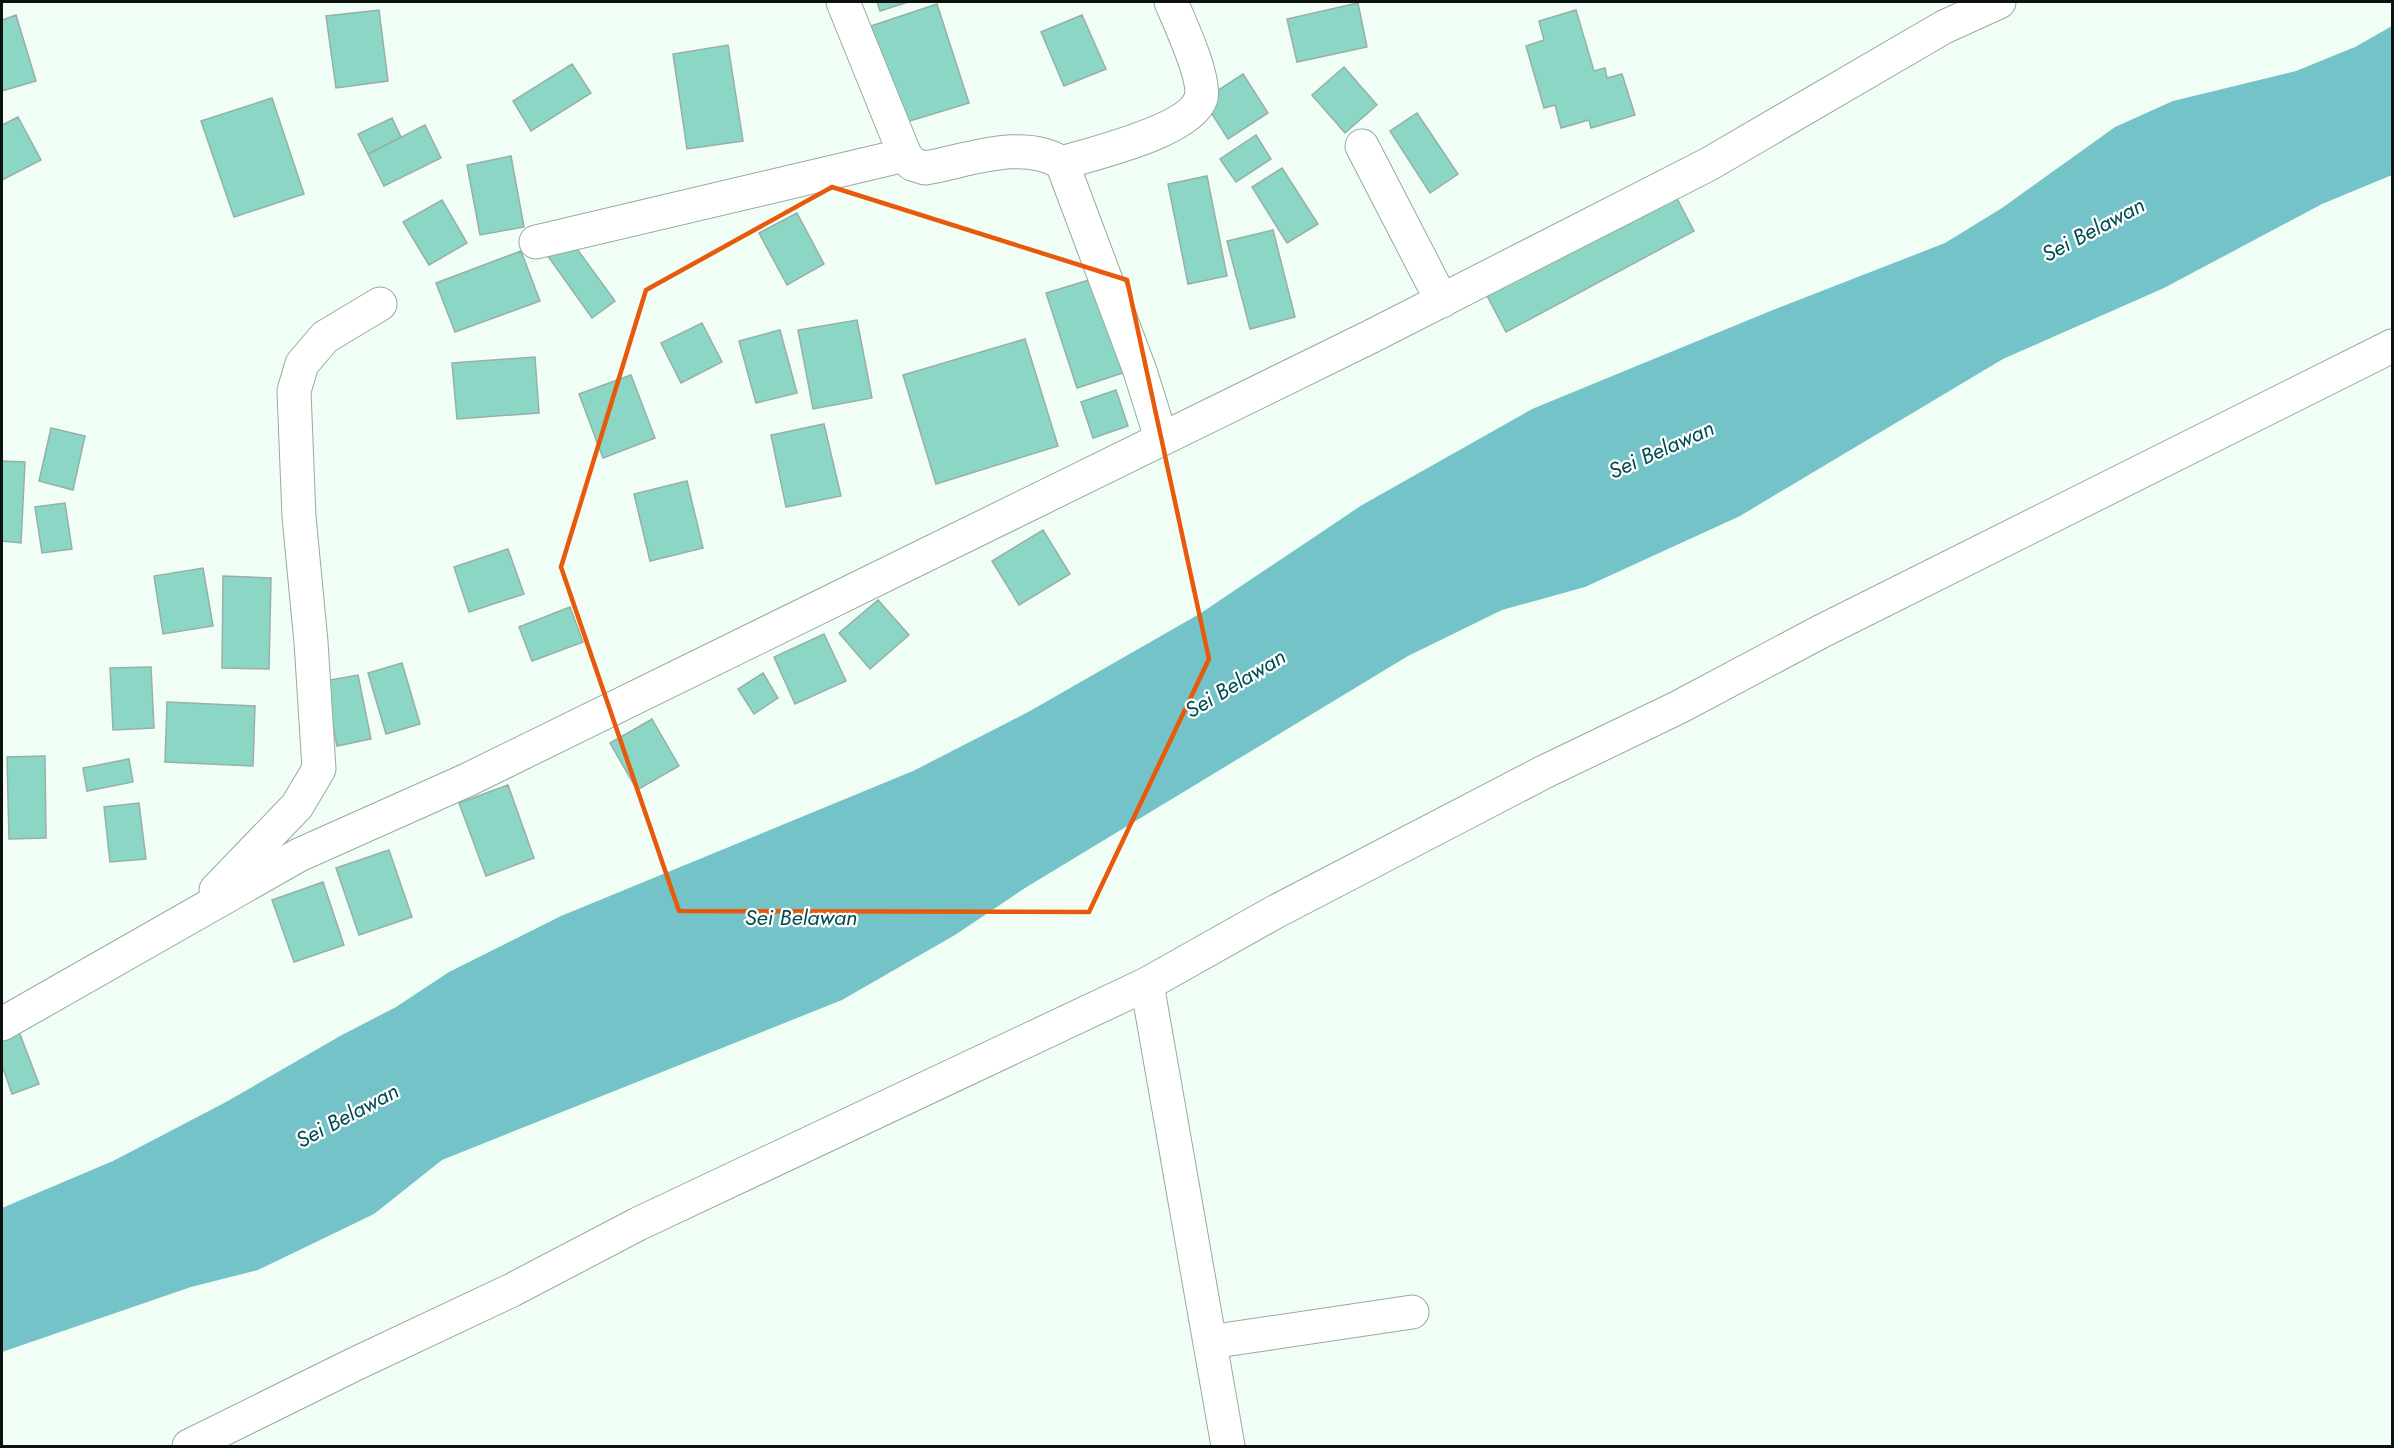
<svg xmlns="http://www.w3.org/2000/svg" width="2394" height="1448" viewBox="0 0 2394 1448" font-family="Jost,sans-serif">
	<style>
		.water { fill: #74c3c8 }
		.building { fill: #8bd6c5; stroke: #96b0a9; stroke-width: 1.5 }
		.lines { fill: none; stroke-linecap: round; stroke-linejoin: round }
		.minor-casing { stroke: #97ab9d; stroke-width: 35 }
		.minor { stroke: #fff; stroke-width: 33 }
		.marked { fill: none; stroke: #e8590c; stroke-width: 4.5; stroke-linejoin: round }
		.labels { text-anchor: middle; stroke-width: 4.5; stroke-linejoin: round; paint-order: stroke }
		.water-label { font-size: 22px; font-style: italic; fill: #004c50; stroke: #fff }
	</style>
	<rect width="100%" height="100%" fill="#f1fef5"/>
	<!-- water -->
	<path class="water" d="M2392 26V175L2322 204 2164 288 2003 359 1740 516 1585 587 1502 610 1408 656 1025 888 955 935 842 1000 442 1160 374 1214 258 1270 191 1287 2 1352V1208L113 1161 226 1102 340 1036 396 1007 449 972 561 916 913 771 1030 711 1201 613 1362 505 1532 409 1768 312 1945 243 2002 208 2115 127 2173 101 2296 71 2355 47Z"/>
	<!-- building -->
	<path class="building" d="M877 2H908L880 11Z
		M1358 3 1367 47 1297 62 1287 19Z
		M937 4 969 103 903 123 871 26Z
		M379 10 388 81 336 88 326 16Z
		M1576 10 1594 71 1605 68 1607 78 1622 74 1635 115 1591 128 1589 120 1561 128 1555 105 1544 108 1526 46 1544 40 1539 21Z
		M16 15 36 81 2 91V20Z
		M1082 15 1106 69 1064 86 1041 32Z
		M728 45 743 141 687 149 673 54Z
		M572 64 591 93 531 131 513 101Z
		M1344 67 1377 105 1345 133 1312 95Z
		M1243 74 1268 113 1228 139 1203 100Z
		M272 98 304 194 234 217 201 121Z
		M1417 113 1458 174 1430 193 1390 131Z
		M18 117 41 160 2 180V125Z
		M392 118 401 137 368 154 358 134Z
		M425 125 441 158 384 186 368 154Z
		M1256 135 1271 159 1236 182 1220 159Z
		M511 156 524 227 480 235 467 165Z
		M1282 168 1318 224 1287 243 1252 187Z
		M1207 176 1227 276 1188 284 1168 184Z
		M1672 189 1694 231 1506 332 1484 290Z
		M442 200 467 243 429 265 403 222Z
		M797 213 824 264 787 285 759 233Z
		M1273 230 1295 317 1250 329 1227 241Z
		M569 238 615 301 592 318 547 255Z
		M521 251 540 301 455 332 436 283Z
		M1099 277 1129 371 1077 388 1046 293Z
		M857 320 872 398 813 409 798 330Z
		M702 323 722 362 681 383 661 343Z
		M780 330 797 393 756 403 739 341Z
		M1025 339 1058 446 936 484 903 375Z
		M535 357 539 413 457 419 452 363Z
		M631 375 655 438 603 458 579 394Z
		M1116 390 1128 426 1093 438 1081 402Z
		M824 424 841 496 786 507 771 435Z
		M51 428 85 436 73 490 39 481Z
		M2 461 25 462 21 543 2 541Z
		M687 481 703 548 650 561 634 494Z
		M65 503 72 549 42 553 35 507Z
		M1043 530 1070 574 1019 605 992 561Z
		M508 549 524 594 469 612 454 567Z
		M203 568 213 626 163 634 154 576Z
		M223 576 271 578 269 669 222 668Z
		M878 600 909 635 870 669 839 633Z
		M570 607 583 642 532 661 519 627Z
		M824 634 846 681 795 704 774 657Z
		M402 663 420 724 386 734 368 673Z
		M151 667 154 728 113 730 110 668Z
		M763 673 778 698 754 714 738 689Z
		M358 675 371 739 337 746 324 681Z
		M167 702 255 706 253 766 165 762Z
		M652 719 679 766 637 790 610 743Z
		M45 756 46 838 9 839 7 757Z
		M129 759 133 782 87 791 83 768Z
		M508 785 534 858 486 876 459 803Z
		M139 803 146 859 110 862 104 807Z
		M389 850 412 917 359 935 336 868Z
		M323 882 344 945 294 962 272 900Z
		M18 1029 39 1084 12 1094 2 1065V1035Z"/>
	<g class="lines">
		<!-- minor casing -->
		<g class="minor-casing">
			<path id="minor" d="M843 2 905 155 912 164 925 168C967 161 1023 138 1062 163L1140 371 1161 438
				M1362 146 1442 301
				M1062 163C1094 153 1191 131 1201 98 1206 78 1179 21 1171 2
				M536 242 905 155
				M216 890 297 806 319 769 311 642 299 517 294 391 302 364 325 337 380 304
				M1147 984 1228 1446
				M2 1024 299 855 467 780 1372 336 1709 164 1944 27 1999 2
				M1210 1342 1412 1312
				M189 1446 355 1364 512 1290 638 1224 1147 984 1275 912 1544 772 1679 707 1820 632 2392 346"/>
		</g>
		<!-- minor -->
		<use href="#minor" class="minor"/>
	</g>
	<!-- marked area -->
	<path class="marked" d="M832 187 1127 280 1209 659 1089 912 679 911 561 567 646 290Z"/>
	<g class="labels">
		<!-- water labels -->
		<g class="water-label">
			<text transform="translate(2093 229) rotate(-28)" y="8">Sei Belawan</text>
			<text transform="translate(1661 449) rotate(-24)" y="8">Sei Belawan</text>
			<text transform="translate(1235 683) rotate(-31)" y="8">Sei Belawan</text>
			<text x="801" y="925">Sei Belawan</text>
			<text transform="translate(347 1115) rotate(-28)" y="8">Sei Belawan</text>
		</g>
	</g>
	<!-- border -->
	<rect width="2394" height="1448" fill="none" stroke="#0c130f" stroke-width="6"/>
</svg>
